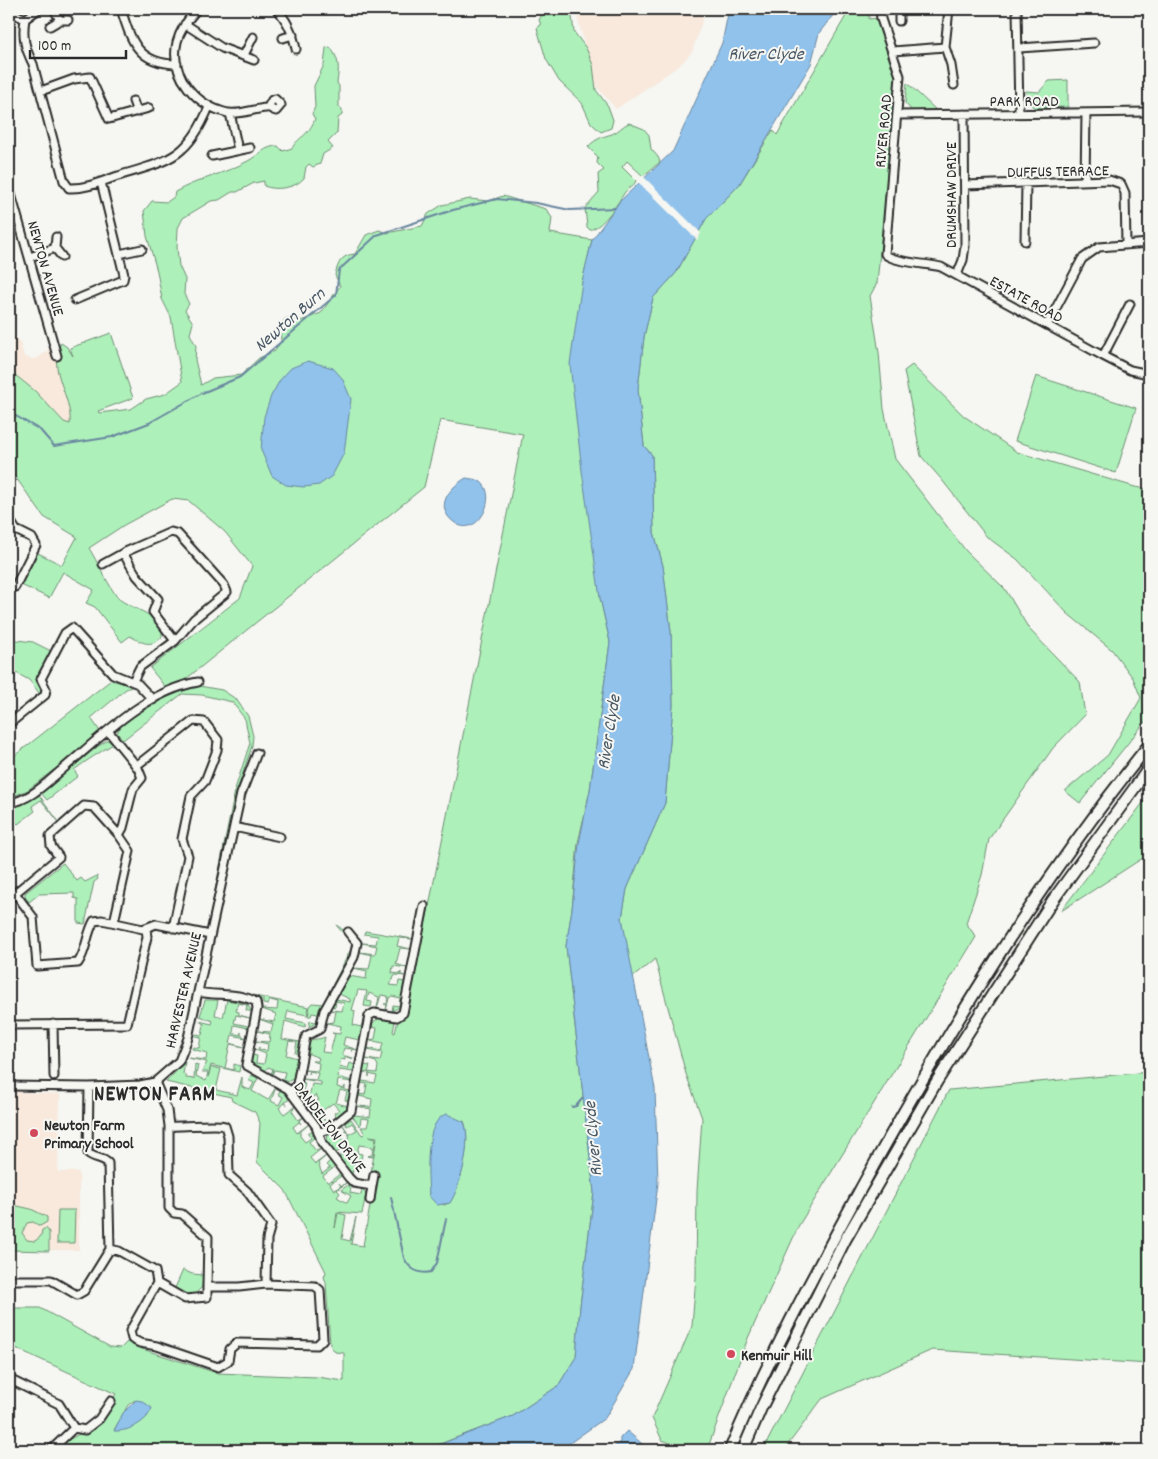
<svg xmlns="http://www.w3.org/2000/svg" width="1158" height="1459" viewBox="0 0 1158 1459" font-family="Dekko,sans-serif">
	<style>
		.built { fill: #f8e9dc }
		.green { fill: #aef0ba; stroke: #6c8e72; fill-rule: evenodd }
		.water { fill: #90c2ec; stroke: #68869f }
		.pier { fill: #f6f6f2 }
		.lines { fill: none; stroke-linecap: round; stroke-linejoin: round }
		.stream { stroke: #68869f; stroke-width: 2 }
		.minor-casing { stroke: #2b2b2b; stroke-width: 11 }
		.highway-casing { stroke: #2b2b2b; stroke-width: 14 }
		.minor { stroke: #f6f6f2; stroke-width: 7 }
		.highway { stroke: #f6f6f2; stroke-width: 10 }
		.poi-dot { fill: #d1495b; stroke: #f6f6f2; stroke-width: 2 }
		.labels { text-anchor: middle; stroke-width: 4; stroke-linejoin: round; paint-order: stroke }
		.street-label { font-size: 16px; fill: #2b2b2b; stroke: #f6f6f2 }
		.poi-label { font-size: 16px; font-weight: bold; fill: #2b2b2b; stroke: #f6f6f2; text-anchor: start }
		.water-label { font-size: 18px; font-style: italic; fill: #495865; stroke: #f6f6f2 }
		.district-label { font-size: 21px; font-weight: bold; letter-spacing: 1px; fill: #2b2b2b; stroke: #f6f6f2 }
	</style>
	<rect width="100%" height="100%" fill="#f6f6f2"/>
	<filter id="ink" filterUnits="userSpaceOnUse"><feTurbulence type="fractalNoise" baseFrequency=".02" numOctaves="2"/><feDisplacementMap in="SourceGraphic" scale="10" xChannelSelector="R" yChannelSelector="G"/><feConvolveMatrix kernelMatrix="1 2 1 2 8 2 1 2 1" color-interpolation-filters="sRGB"/></filter>
	<g filter="url(#ink)">
		<!-- built -->
		<path class="built" d="M575 9H706L692 52 680 65 616 109 596 86Z
			M9 332 20 342 24 356 31 359 38 358 51 348 56 355 57 366 71 409V424L64 422 35 391 9 369Z
			M17 1092 60 1094 58 1172H79V1250H9V1093Z"/>
		<!-- green -->
		<path class="green" d="M555 9H571L574 32 586 48 593 65 596 90 608 106 613 120 611 128 601 132 591 123 582 103 559 81 546 59 537 28 541 25 539 20 543 13 548 16 555 12Z
			M850 9H876V11L869 12V19L878 18 895 73V102L877 283 870 296 879 353 884 409 895 459 966 551 1005 589 1029 629 1080 682 1085 715 1053 748 989 839 982 875 966 923 976 937 799 1225 748 1338 707 1450H689L662 1440 652 1418 692 1326 696 1277 697 1191 702 1118 686 1074 655 959 632 978 622 918 627 889 665 803 673 705 671 632 663 566 654 532 652 455 644 446 638 389 644 337 653 298 676 273 706 219 739 185 773 130 777 135Z
			M330 47C340 60 339 68 337 83L339 86V107L342 109V115L338 118 337 133 328 142 333 148 323 154 320 164 313 167 309 164 306 167 304 178C296 188 276 191 264 186V181L254 183 237 192H232L219 200 211 201 183 218 178 228 177 248 179 266 185 279 184 294 189 304 185 310 193 323 190 334 196 346 195 360 201 385 213 378 241 375 259 358 275 351 281 341 280 327 285 319 292 317 298 322 321 313 340 286 335 275C338 263 341 255 355 254L366 235 379 230 387 233 422 226 428 214 442 205 470 199 488 201 503 196 546 209 552 218 550 233 592 240 582 282 600 598 610 642 590 790 578 843 572 909 566 946 594 1192 580 1306 576 1357 558 1386 513 1416 424 1450H54L59 1445 96 1425 116 1394 9 1345V1308H40L110 1347 121 1348 127 1342 136 1347 217 1373 317 1377 344 1381V1353L335 1352 330 1345 326 1282 324 1277 326 1272 285 1190 257 1162 260 1123 255 1112 232 1101 231 1097 166 1082 185 1062 183 1074 186 1075V1078L194 1079 195 1064 198 1065 196 1076 206 1081 208 1072H202L207 1062 188 1058 206 1060 207 1053 192 1049 193 1047 199 1048 201 1037 195 1036 196 1034 202 1035 204 1024 199 1021 212 1024 213 1021 200 1016 205 1000H218L215 1015 223 1017 227 1000 247 1004 252 1012 246 1010 247 1005 238 1003 236 1011 239 1012V1015L250 1018 236 1015 234 1023 248 1026V1028L234 1025 233 1033 240 1035 241 1032V1035L246 1038 232 1035 230 1043 244 1047 230 1044 225 1068 234 1070V1064L240 1066 239 1072 211 1065 208 1077 211 1067 221 1069 216 1090 237 1095 242 1077V1087L250 1090 254 1083 248 1080 251 1075 258 1078 252 1091 268 1100 276 1087 271 1101 279 1105 283 1097 278 1094 281 1089 288 1097V1099H290L285 1102 287 1105 285 1103 279 1108 284 1114 295 1106 292 1111 298 1120 304 1117 299 1121 301 1124 299 1122 293 1127 297 1133 309 1124 300 1132V1136L305 1142 311 1138 308 1133 313 1130 315 1137 309 1142 316 1151 321 1149 310 1158 315 1164 326 1156 318 1163 322 1174 330 1168 326 1165 330 1161 335 1167 323 1176 328 1183 340 1174 341 1176 330 1184 334 1190 341 1186 339 1183 342 1186 346 1183 337 1190 340 1193 337 1197 347 1203 351 1196 341 1190 348 1185 351 1187 350 1193 361 1195 362 1189 366 1194 362 1214 337 1212 335 1228 338 1213 346 1215 342 1239 350 1241 356 1217 351 1244 363 1246 371 1200H374L379 1174 371 1172 377 1137 369 1136 376 1138 373 1157 367 1156 372 1155 373 1147 359 1145 357 1153 362 1154 359 1171 353 1170 351 1177 337 1158 349 1150 347 1147 334 1154 326 1144 328 1135 336 1130 344 1141 350 1137 346 1130 343 1132 346 1130 343 1125 349 1134 357 1130 352 1123 347 1126 345 1123 351 1119 362 1135 365 1134 361 1127H367L369 1119 361 1118 360 1126 353 1117 355 1115 370 1117 371 1109 357 1106 371 1107 372 1099 359 1096V1094L365 1095 367 1084 361 1083 362 1081 375 1083 377 1076 369 1074V1077V1073L363 1072 364 1065 370 1066 368 1072 377 1073 378 1066 376 1062 366 1059 380 1061 382 1053 367 1050V1048L381 1051 383 1043 369 1040 375 1039 377 1028 371 1027 372 1023 379 1018 395 1021 393 1032 395 1033 398 1020 406 1015 419 941H422L523 434 440 420 424 487 186 679 166 688 150 668 240 598 252 566 225 532 189 501 172 499 124 525 89 548C95 558 113 593 118 598 131 610 165 614 162 637 151 648 142 643 130 636L122 642 95 607 86 603 94 590 63 572 49 598 21 585 38 553 62 565 77 537 44 517 14 475 9 473V370L35 391 64 422 70 424C73 397 46 369 61 343L67 347 73 356 70 348 111 333 133 398 98 411 99 413 131 409 146 399 165 394 182 382 171 317 162 299 157 271 147 236 144 211 152 201 167 202 174 197 175 192C198 179 224 174 248 161 259 155 265 146 278 146L283 151 292 148C300 135 307 138 315 119L312 114 315 107 314 86 324 65 326 48ZM464 1121C472 1141 461 1186 449 1203L444 1205 429 1196 431 1136ZM135 1400 148 1416 133 1427 114 1430 128 1405Z
			M1068 80V107L1035 108 1027 102 1026 91 1039 92 1049 81Z
			M907 83 936 110 912 111 905 103Z
			M629 123 644 129 649 135 651 149 658 157 660 162 643 176 627 161 622 167 636 181C633 187 628 188 625 192 616 205 605 225 590 230L587 227 585 208 599 192 598 174 604 170 597 163 598 157 588 147C595 139 602 137 612 134 618 132 623 125 629 123Z
			M912 365 964 416 1017 452 1135 487 1149 489V717L1080 803 1065 791 1108 755 1141 698 1133 678 1112 650 1067 613 1017 559 987 537 942 480 921 456 904 371Z
			M1036 376 1136 408 1116 473 1015 441Z
			M9 639 33 642 51 651 37 678 41 690 40 694 29 680 9 669Z
			M111 680 134 686 126 689 91 718 101 733 28 790 9 798V760Z
			M199 686 222 690 236 699 248 716 253 736 252 746 237 791 208 925 236 786 250 743 245 719 232 702 202 695 182 694 123 740 117 733C122 717 182 688 199 686Z
			M108 740 113 744C99 753 87 760 74 770L78 776 47 800 41 793 97 747Z
			M39 795 59 822 41 800 32 806 35 811 18 824 14 821 9 823V808L22 805Z
			M1149 795V854L1061 911Z
			M63 863 77 881 81 878 85 882 97 876 98 879 94 882 85 924 78 923V899L74 898V893L39 894 29 902 25 897V893Z
			M336 925C342 928 353 938 354 946 355 959 331 993 324 1006L321 1007 320 1021 309 1027 310 1021 316 1022 318 1014 312 1013 311 1016H308L310 1006 313 1003 323 1004 352 947 351 942Z
			M365 931 413 939 399 938 397 946 411 949 400 948 396 964 408 968 393 966 392 973 400 974 401 972V975L406 976 395 975 390 985 398 986 399 981 405 982 400 1007 392 1011 393 1005 399 1006 400 998 392 996 389 998 386 1010 387 1005 384 1004H387L388 996 381 995 377 1008 379 997 369 993 367 1001 372 1002 371 1007 364 1006 367 991 358 990 352 1010 355 1011 353 1025 361 1027 365 1013 360 1037 358 1038 360 1040 345 1037 343 1045 358 1050 352 1049V1052V1049L344 1048 342 1055 356 1059 345 1057V1060L341 1059 339 1067 348 1069 350 1063 355 1065 354 1072 339 1070 338 1077 352 1081V1082L338 1080 337 1087 344 1089 345 1086V1090L350 1091 349 1101 345 1100 347 1092 340 1090 336 1103 348 1106 337 1118 334 1113 339 1110 333 1103 315 1116 320 1123 324 1119 328 1124 320 1125 307 1106 319 1100 316 1095 303 1102 299 1096 302 1082 305 1083 303 1091 310 1093 312 1084 321 1085V1082L302 1079 316 1080 318 1073 310 1071 309 1074V1071L304 1070 318 1071 319 1063 312 1061H318L319 1058 307 1053C310 1034 313 1042 325 1037L322 1052 330 1053 335 1034 332 1033 340 1034 341 1026 327 1023 334 1022 336 1011 330 1010 342 1011 344 1003 336 1001 335 1007 332 1006 336 999 350 1002V999L339 994 349 976 366 979 367 971 353 968 369 969 372 955 360 952 375 954 377 946 362 943 376 944 378 936 364 934Z
			M219 991H230L309 1007 307 1015 288 1011 286 1019 306 1023 305 1027 285 1021 282 1039 300 1042 297 1054 295 1053 297 1042 289 1041 286 1055 297 1058 293 1079 287 1082 283 1080 285 1072 274 1070 272 1075 271 1074 273 1069 268 1067 265 1071C258 1068 249 1065 252 1055L257 1056 256 1063 264 1064 266 1054 253 1049 258 1050 259 1047V1050L267 1051 268 1044 255 1041 269 1042 270 1034 257 1031 271 1032 273 1024 259 1019 274 1022 276 1014 262 1009 277 1010 278 1002 270 1000 268 1005 263 1004V1000Z
			M1149 1072V1364L932 1350 822 1399 784 1450H763L949 1090Z
			M9 1204 31 1209 47 1217V1222L40 1226 33 1222 27 1223 22 1233 27 1240 35 1241 41 1236 42 1230 46 1228 49 1232V1251L9 1250Z
			M58 1210H75L74 1243H57Z
			M183 1270 192 1274 203 1275 202 1287 195 1294H186L175 1288Z"/>
		<!-- water -->
		<path class="water" d="M729 9H838L819 33 811 64 739 185 706 219 676 273 653 298 644 337 638 389 644 446 652 455 654 532 663 566 671 632 673 705 665 803 627 889 622 918 655 1089 658 1183 634 1369 605 1418 560 1450H425L513 1416 558 1386 576 1357 580 1306 594 1192 566 946 572 909 579 843 590 790 610 642 600 598 582 471 570 364 582 282 592 240 620 201 673 151 722 43Z
			M308 361 333 368 342 378 351 399 344 453 332 476 319 485 304 487 286 485 272 476 261 450 264 417 271 396 280 380 291 368Z
			M466 478C471 479 477 479 481 482 499 497 477 539 455 523 433 507 449 488 466 478Z
			M447 1114 464 1122C472 1141 461 1186 450 1203L437 1205 429 1196C428 1176 423 1120 447 1114Z
			M136 1400 142 1401 152 1408C147 1422 129 1432 114 1431L123 1413Z
			M627 1431 647 1448 646 1450H610L620 1442V1438Z"/>
		<!-- pier -->
		<path class="pier" d="M643 176 701 233 697 240 637 181Z"/>
		<g class="lines">
			<!-- stream -->
			<path class="stream" d="M9 412 40 430 54 446 112 437 149 423 202 393 240 377 336 295 339 270 377 235 453 210 497 199 536 203 570 210 615 208
				M572 1107 576 1106 583 1098
				M391 1197 404 1258C409 1268 418 1275 431 1272L437 1263 446 1219"/>
			<!-- minor casing -->
			<g class="minor-casing">
				<path id="minor" d="M54 9 60 20
					M121 9C131 41 138 64 177 64
					M197 9C189 18 180 30 177 42 169 76 197 106 228 113 241 115 253 109 266 108 270 107 272 110 276 111L281 105 275 99 272 100 268 107
					M276 9C288 20 293 34 296 49
					M880 9 881 19 900 76 885 254C892 262 929 264 941 267L1103 356 1130 370 1149 374
					M899 9V21
					M1017 9 1019 113
					M1145 9 1149 12
					M9 11 25 19
					M25 19C22 37 25 48 33 64L64 181 69 188C86 189 103 181 118 176 167 161 188 159 209 107
					M25 19 39 9
					M185 24 222 48 254 60
					M50 26 60 20H68
					M283 38 293 35
					M945 47 951 65 954 85
					M1019 48 1094 43
					M893 51 945 47 949 9
					M244 55 253 37
					M41 91 74 79 90 77 109 119 149 108
					M133 101 137 112
					M230 113 238 150
					M898 115 1149 112
					M212 156 250 148
					M1085 181 1086 113
					M965 185 1109 180 1121 184 1125 193 1126 244
					M9 187 57 356
					M1025 241 1026 184
					M55 248 62 257
					M119 254 142 249
					M30 257 55 248 56 237
					M957 275 963 260 965 246 964 114
					M75 300 123 280 124 275 101 182
					M1047 325 1082 259 1099 247 1149 243
					M1103 356 1130 304
					M9 519 16 530 32 538 36 545 15 587 9 586
					M103 564 123 553
					M133 681 140 667 175 641 194 619 227 592 224 585 178 534 171 532 123 553 137 576 158 599 153 612 175 641
					M9 724 45 695 46 689 41 679 65 633 72 628 113 674 138 684 153 700
					M109 732 138 768 142 778 133 789 123 828 119 835 130 851 114 922
					M136 766 193 721 204 722 218 740 217 750 205 781 191 796 182 839 188 856 173 928
					M9 803C31 800 47 782 63 769 102 736 146 691 198 682
					M234 827 280 837
					M15 893 33 917 37 966 78 963C87 950 86 935 94 921L102 920 143 929 156 924 210 935
					M9 898 59 857 51 846 50 836 84 806 94 807 119 835
					M198 992C216 996 239 992 256 1002L257 1008 246 1065 288 1089 316 1126 322 1143 349 1178 354 1183 372 1186 370 1200
					M53 1024 54 1076
					M9 1025 127 1024 147 937 146 928
					M155 1082 167 1110 169 1126V1208L174 1213 182 1214 208 1237 207 1287
					M9 1086 89 1087 140 1085 155 1082 179 1061 188 1038 241 794 257 753
					M291 1092 297 1084 306 1036 320 1029 324 1011 354 957 357 943 348 932
					M169 1126C181 1127 218 1123 225 1126L228 1136 229 1175 247 1191 271 1225 267 1239 266 1284
					M318 1133 329 1129 351 1111 369 1016 374 1013 397 1017 403 1013 424 906
					M372 1186 374 1175
					M110 1249 119 1251 155 1271 157 1283 130 1331 132 1339 140 1343 157 1346 218 1367 228 1361 230 1349 237 1343 317 1345 323 1339 320 1290 315 1286 266 1284 239 1287H207V1297L185 1299 157 1283
					M9 1280H51L77 1295 84 1291 110 1249 108 1163C102 1157 95 1159 88 1153L89 1087
					M9 1379 59 1404 74 1428 51 1450
					M74 1428 85 1430 99 1419 111 1401"/>
			</g>
			<!-- highway casing -->
			<g class="highway-casing">
				<path id="highway" d="M730 1450C768 1358 817 1269 865 1181 949 1029 1040 880 1149 745
					M743 1450 761 1408 845 1240 937 1081 1053 900 1149 768"/>
			</g>
			<!-- minor -->
			<use href="#minor" class="minor"/>
			<!-- highway -->
			<use href="#highway" class="highway"/>
		</g>
	</g>
	<!-- markers -->
	<g class="poi-dot">
		<circle cx="34" cy="1133" r="5"/>
		<circle cx="731" cy="1354" r="5"/>
	</g>
	<g class="labels">
		<!-- street labels -->
		<g class="street-label">
			<text x="1024" y="106">PARK ROAD</text>
			<text transform="translate(882 131) rotate(-85)" y="6">RIVER ROAD</text>
			<text transform="translate(1058 170) rotate(-1)" y="6">DUFFUS TERRACE</text>
			<text transform="translate(950 195) rotate(-90)" y="6">DRUMSHAW DRIVE</text>
			<text transform="translate(47 268) rotate(74)" y="6">NEWTON AVENUE</text>
			<text transform="translate(1027 298) rotate(29)" y="6">ESTATE ROAD</text>
			<text transform="translate(182 990) rotate(-77)" y="6">HARVESTER AVENUE</text>
			<text transform="translate(331 1126) rotate(53)" y="6">DANDELION DRIVE</text>
		</g>
		<!-- poi labels -->
		<g class="poi-label">
			<text x="44" y="1130">Newton Farm<tspan x="44" dy="18">Primary School</tspan></text>
			<text x="741" y="1360">Kenmuir Hill</text>
		</g>
		<!-- water labels -->
		<g class="water-label">
			<text x="766" y="59">River Clyde</text>
			<text transform="translate(289 319) rotate(-41)" y="6">Newton Burn</text>
			<text transform="translate(608 732) rotate(-81)" y="6">River Clyde</text>
			<text transform="translate(592 1139) rotate(-95)" y="6">River Clyde</text>
		</g>
		<!-- district labels -->
		<g class="district-label">
			<text x="155" y="1100">NEWTON FARM</text>
		</g>
	</g>
	<!-- margin -->
	<rect width="1158" height="1459" fill="none" stroke="#f6f6f2" stroke-width="30"/>
	<rect x="15" y="15" width="1128" height="1429" fill="none" stroke="#2b2b2b" stroke-width="2" filter="url(#ink)"/>
	<!-- scale -->
	<path d="M30 50v8h96v-8" fill="none" stroke="#2b2b2b" stroke-width="2.5"/>
	<text x="38" y="50" font-size="15" fill="#2b2b2b" stroke="#f6f6f2" stroke-width="4" paint-order="stroke">100 m</text>
</svg>
